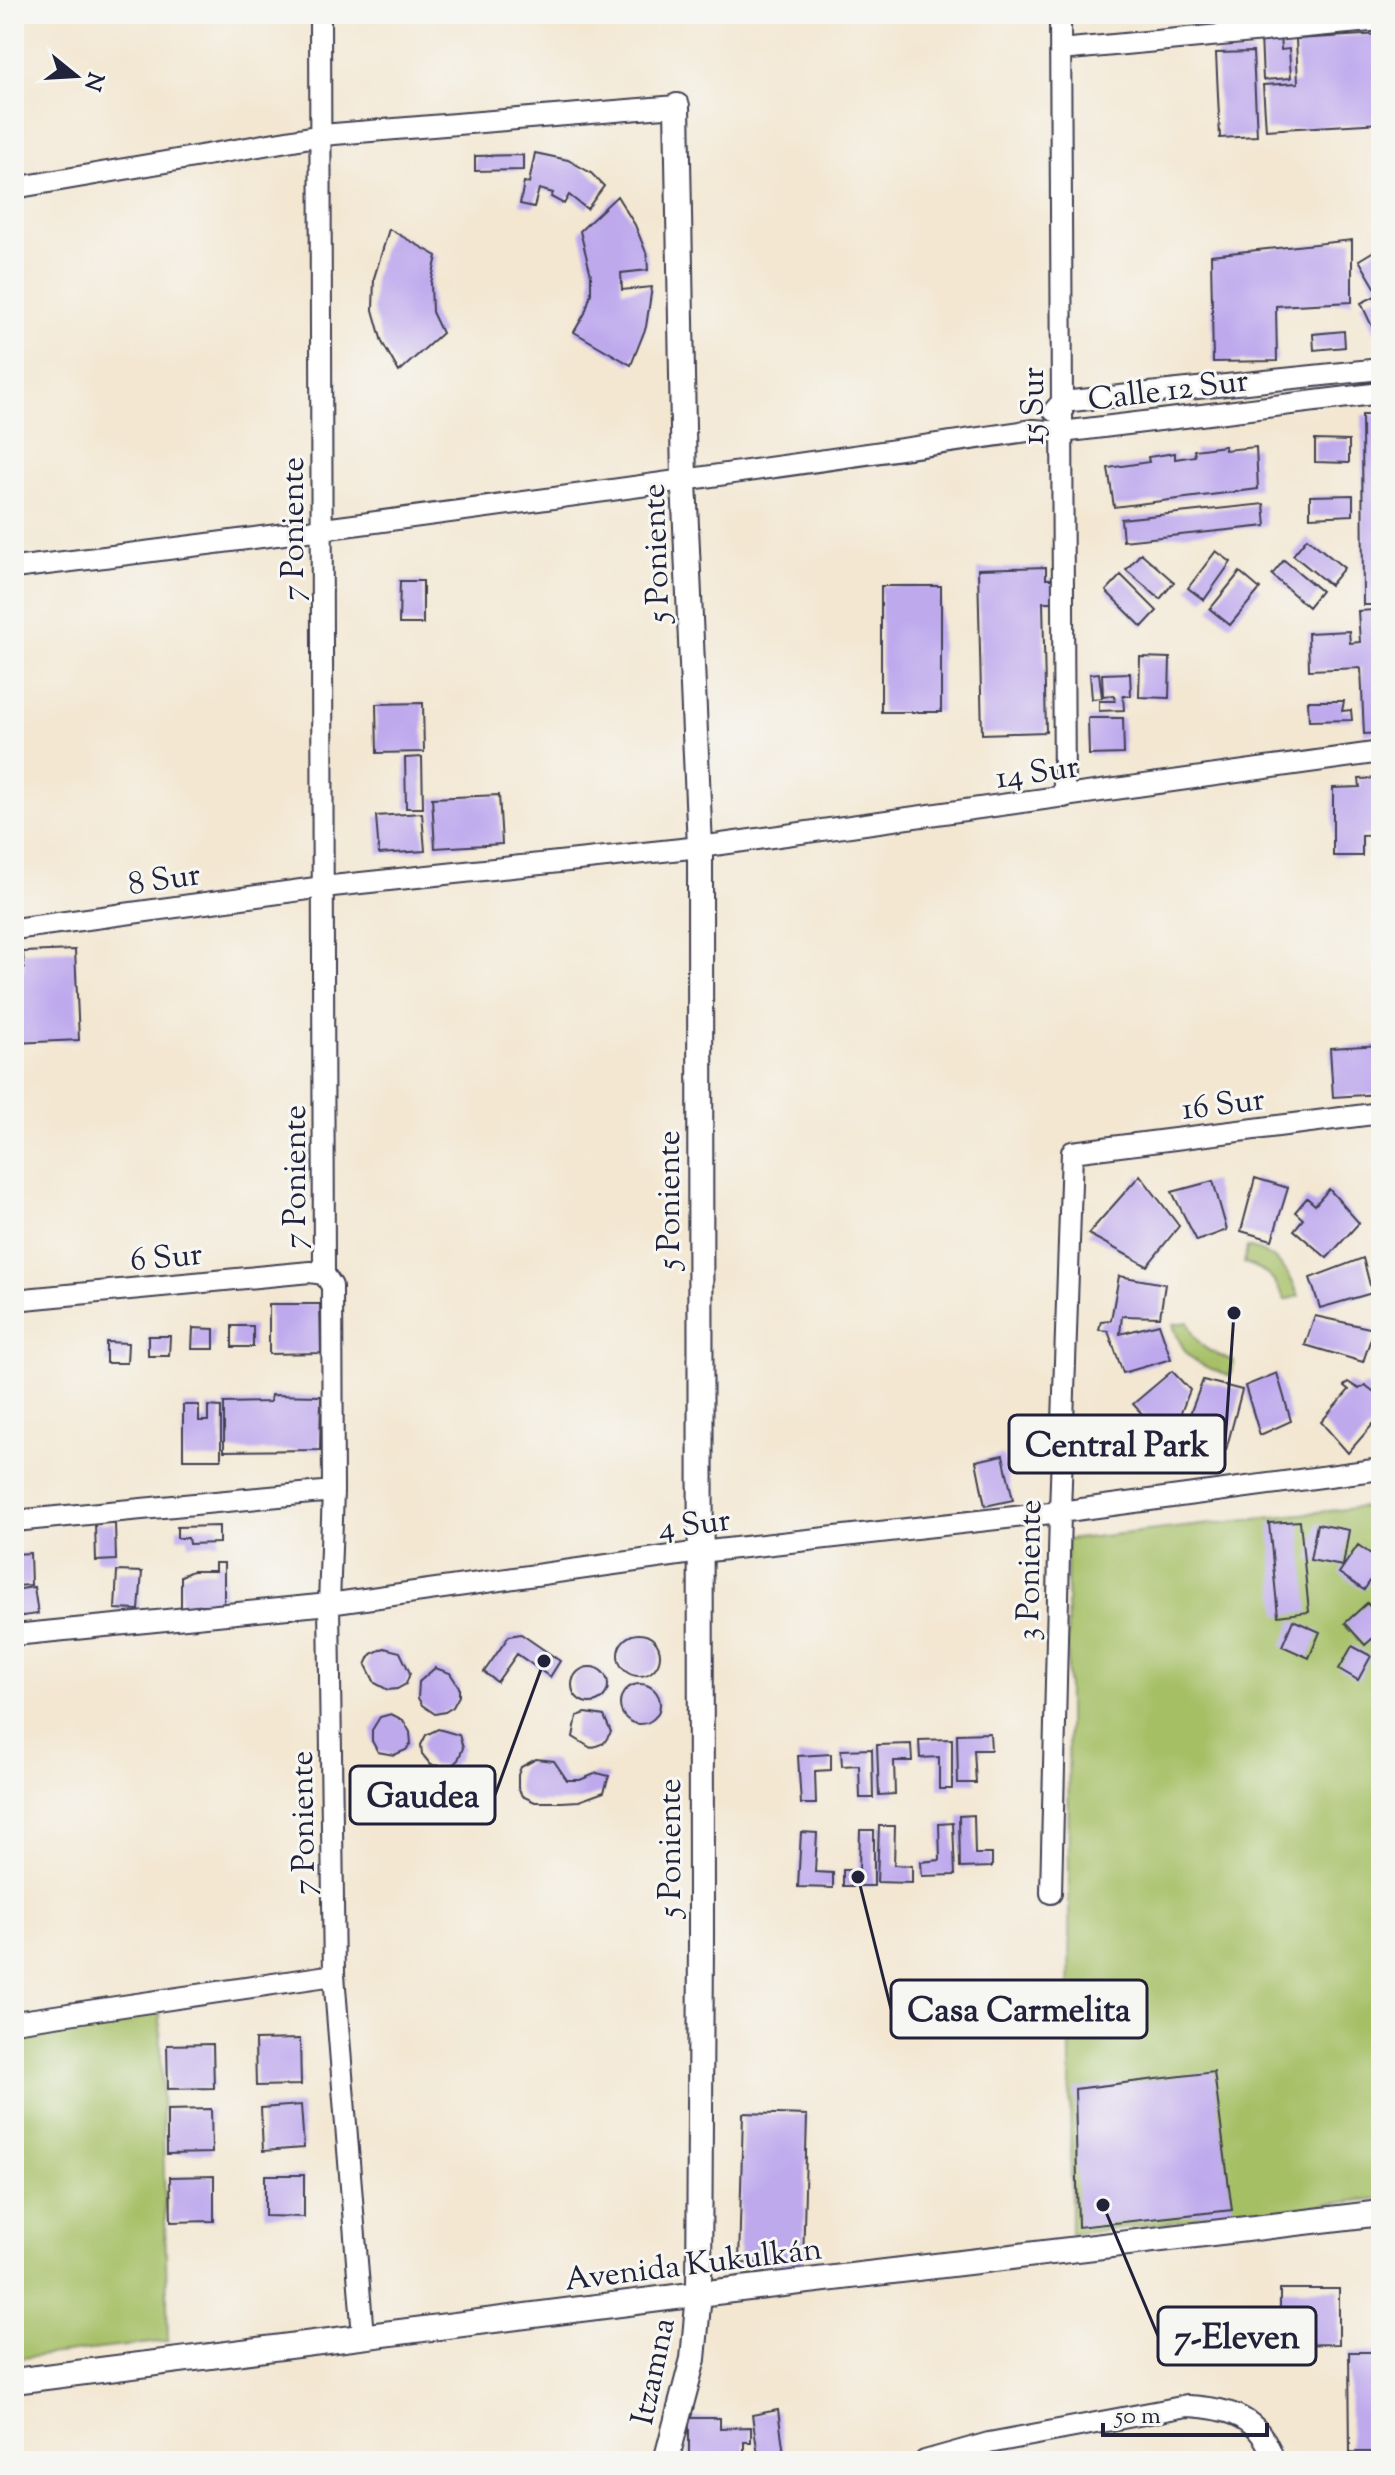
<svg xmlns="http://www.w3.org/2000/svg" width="1395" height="2475" viewBox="0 0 1395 2475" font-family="'Sorts Mill Goudy',serif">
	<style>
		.green { fill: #a5bf65; stroke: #647050; stroke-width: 2 }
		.building { fill: #bea9ed }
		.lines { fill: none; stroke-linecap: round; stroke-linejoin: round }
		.minor-casing { stroke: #414052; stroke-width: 24 }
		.tertiary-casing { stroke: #414052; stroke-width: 28 }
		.minor { stroke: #fff; stroke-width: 20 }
		.tertiary { stroke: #fff; stroke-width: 24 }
		.labels { text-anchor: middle; stroke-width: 6; stroke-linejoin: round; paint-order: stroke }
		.street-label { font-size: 32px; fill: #22223b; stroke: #f6f6f2 }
		.leader { fill: none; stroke: #22223b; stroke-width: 3 }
		.callout-dot { fill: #22223b; stroke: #f6f6f2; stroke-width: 3 }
		.callout { fill: #f6f6f2; stroke: #22223b; stroke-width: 3 }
		.callout-label { font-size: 34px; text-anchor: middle; font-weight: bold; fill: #22223b }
	</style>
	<rect width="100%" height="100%" fill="#f6f6f2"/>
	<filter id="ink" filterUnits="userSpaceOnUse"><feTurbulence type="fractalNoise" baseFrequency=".0125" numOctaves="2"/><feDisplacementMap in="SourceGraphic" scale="16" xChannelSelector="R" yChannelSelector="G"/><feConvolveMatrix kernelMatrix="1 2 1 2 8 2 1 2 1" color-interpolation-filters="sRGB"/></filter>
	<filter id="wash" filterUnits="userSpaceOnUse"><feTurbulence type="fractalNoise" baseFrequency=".006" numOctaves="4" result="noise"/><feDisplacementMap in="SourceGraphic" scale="32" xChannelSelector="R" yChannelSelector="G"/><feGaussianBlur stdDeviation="1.8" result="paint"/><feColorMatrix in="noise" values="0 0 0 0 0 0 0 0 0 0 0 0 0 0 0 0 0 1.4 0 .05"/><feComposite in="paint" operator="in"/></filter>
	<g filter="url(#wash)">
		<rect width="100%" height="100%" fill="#f3e7d2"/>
		<!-- green -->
		<path class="green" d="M1247 1247C1275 1253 1289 1270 1299 1296L1285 1300C1276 1280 1265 1269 1244 1263Z
			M1188 1322C1196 1347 1210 1353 1234 1361L1230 1376C1196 1364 1184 1360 1173 1324Z
			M1381 1505V2198L1071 2234 1067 1540Z
			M160 2010 168 2341 14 2359V2029Z"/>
		<g id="blocks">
			<!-- building -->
			<path class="building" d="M1381 34V123L1266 130 1263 85 1298 83 1296 39Z
				M1280 35 1281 50 1289 49 1291 78 1263 80 1261 36Z
				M1253 52 1257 136 1220 138 1216 53Z
				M535 153 568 160 591 173 604 186 587 209 569 195 564 204 551 197 553 193 539 189 534 207 520 204 524 182 529 183Z
				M523 155V170L475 171V156Z
				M617 196 635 225 647 255 648 270 621 273 622 290 652 287 646 327 631 365 574 332 585 313 591 293V275L580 231Z
				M389 229 437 256 431 283 432 312 442 333 399 372 382 342 373 310 374 278Z
				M1352 240V302L1276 306 1277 361 1213 362 1211 255Z
				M1379 248 1381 293 1379 294 1359 260Z
				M1375 296 1381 298V335L1377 337 1361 303Z
				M1344 331 1345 347 1314 350 1313 334Z
				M1362 415H1381V605H1363Z
				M1315 440 1349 441V463L1315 462Z
				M1225 446V450L1256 447 1258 489 1114 507 1108 468 1149 462 1148 457 1175 453V459L1195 456 1194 450Z
				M1353 495V515L1310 517V496Z
				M1264 504 1266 526 1123 541 1121 519Z
				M1307 538 1344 568 1330 585 1293 555Z
				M1216 551 1231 562 1204 600 1188 588Z
				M1141 553 1174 582 1160 599 1126 570Z
				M1284 560 1321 591 1308 607 1272 575Z
				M1046 567V579H1054V602H1043L1046 732 982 734 978 569Z
				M1240 572 1260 589 1230 625 1210 609Z
				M1121 575 1157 611 1142 627 1106 591Z
				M400 581H423V624H399Z
				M881 586H941V712H881Z
				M1375 610 1381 733 1364 734 1361 668 1309 670 1308 633 1349 631 1350 643 1360 642 1358 611Z
				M1140 657 1170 658 1169 698 1139 697Z
				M1099 673 1102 698 1092 699 1090 674Z
				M1130 673 1131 696H1123L1124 710 1099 711V701H1115L1114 695 1103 696 1102 674Z
				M1308 701H1344L1342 711 1351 710 1352 720 1309 721Z
				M423 703 424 752 377 753 376 704Z
				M1088 718H1123L1124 754 1089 755Z
				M422 757 423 808H406L405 758Z
				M1381 778V854H1376V835L1362 836V856H1333V788L1360 787 1359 779Z
				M499 795 502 844 435 848 432 798Z
				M422 813 425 851 379 854 376 816Z
				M75 950 79 1040 15 1043 14 974 24 969 23 952Z
				M1381 1045V1094L1333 1097 1330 1048Z
				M1140 1175 1179 1226 1147 1266 1088 1234Z
				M1255 1178 1288 1188 1272 1240 1241 1231Z
				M1213 1181 1227 1230 1197 1241 1172 1192Z
				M1329 1189 1359 1223 1327 1258 1294 1230 1303 1219 1295 1212 1307 1198 1315 1205Z
				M1363 1258 1372 1293 1320 1308 1310 1278Z
				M1119 1276 1165 1284 1160 1317 1122 1316 1120 1334 1159 1324 1171 1359 1123 1373 1108 1331 1099 1330 1101 1321 1111 1320Z
				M269 1304H320L321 1353 269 1354Z
				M1315 1316 1374 1329 1363 1362 1305 1345Z
				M232 1326H253V1347H232Z
				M193 1328 214 1329V1349H192Z
				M148 1336H170L169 1356H148Z
				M106 1342 128 1343 127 1363H106Z
				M1172 1371 1190 1390 1169 1443 1133 1404Z
				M1277 1373 1291 1421 1260 1435 1245 1386Z
				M1203 1380 1242 1390 1226 1450 1182 1435Z
				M1348 1382 1359 1389 1365 1385 1381 1397V1415L1348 1453 1321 1422 1349 1390 1344 1386Z
				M271 1395 321 1396 320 1450 224 1451V1403L270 1402Z
				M183 1405H199V1421H208V1406L221 1407V1459H183Z
				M1003 1455 1013 1500 985 1506 976 1461Z
				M1300 1521 1309 1612 1278 1616 1269 1523Z
				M95 1523H115L116 1560 96 1561Z
				M1317 1524 1349 1530 1343 1566 1310 1560Z
				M219 1526V1543L189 1544 188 1538H177V1527Z
				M1358 1545 1381 1561V1565L1364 1590 1339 1573Z
				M30 1553 31 1585 14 1586V1554Z
				M215 1563H224V1604L181 1608V1576L192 1571H215Z
				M117 1571 142 1572 139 1610 115 1609Z
				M34 1587 38 1614 15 1617 14 1590Z
				M1367 1603 1381 1619V1631L1365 1645 1345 1623Z
				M1293 1620 1320 1632 1309 1658 1282 1646Z
				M618 1655a21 21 0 1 1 42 0a21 21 0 1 1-42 0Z
				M521 1634 560 1661 550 1677 517 1654 497 1682 484 1672 509 1636Z
				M1352 1646 1371 1656 1358 1680 1339 1669Z
				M384 1648 400 1652 410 1673 406 1684 397 1689 388 1690 375 1683 366 1665 371 1654Z
				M572 1685a18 18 0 1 1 36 0a18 18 0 1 1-36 0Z
				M435 1668 450 1673 459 1687V1696L453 1707 445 1712 435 1714 422 1705 418 1698 419 1682Z
				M620 1704a20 20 0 1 1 40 0a20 20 0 1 1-40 0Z
				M586 1713 604 1716 611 1732 604 1743 591 1748 573 1737 577 1716Z
				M391 1714 403 1720 410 1732 411 1744 406 1750 394 1755 378 1752 372 1741V1730L380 1717Z
				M438 1729 459 1735 463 1748 458 1760 450 1767 431 1765 422 1754 421 1745 426 1735Z
				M990 1733 991 1750H974L976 1783H958L957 1734Z
				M952 1739V1789H939V1757L920 1758 919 1740Z
				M911 1744 912 1761H894L895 1794 879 1795 877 1745Z
				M872 1749 873 1798H860L859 1765 842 1766 841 1750Z
				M831 1754V1770L815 1771 816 1804H801L798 1756Z
				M536 1759 554 1761 567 1780H580L597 1773 609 1776 604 1792 579 1801 561 1802H535L522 1796 518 1788V1775L521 1767Z
				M974 1815 975 1854H992V1867L960 1868 959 1816Z
				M953 1823 955 1875 922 1876 921 1862 940 1860 939 1824Z
				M879 1826H895L894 1865 912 1866V1883L877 1882Z
				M860 1830H874V1886H843V1870H859Z
				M801 1832 817 1833 815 1872 833 1873V1888L798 1887Z
				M300 2039 301 2085 256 2086 255 2040Z
				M213 2044 214 2088 168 2089 167 2045Z
				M1214 2072 1232 2210 1078 2227 1075 2089Z
				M301 2105 304 2148 263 2151 261 2108Z
				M211 2109 212 2153 167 2154V2110Z
				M743 2113 807 2115 803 2264 739 2263Z
				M265 2175H304V2217L265 2216Z
				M214 2176V2221L171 2222 170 2177Z
				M1280 2289H1339V2344L1280 2345Z
				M1349 2352H1381V2452H1350Z
				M778 2410 785 2461H759L752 2415Z
				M689 2418H720V2428L751 2427V2442H744V2461H689Z"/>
		</g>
	</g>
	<g filter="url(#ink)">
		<use href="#blocks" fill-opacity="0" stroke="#414052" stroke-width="2"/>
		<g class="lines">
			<!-- minor casing -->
			<g class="minor-casing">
				<path id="minor" d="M320 14 324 1274 332 1286 333 1491 329 1604 334 1975 363 2336
					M1060 14 1064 797
					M1060 50 1381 20
					M14 188 322 135 677 106
					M1054 411 1062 402 1381 369
					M14 568C355 527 694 479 1034 430L1062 432 1381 393
					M14 929 323 887 700 847 1381 752
					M14 1300 310 1272 324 1274
					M14 1521 333 1491
					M14 1635 329 1604 700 1552 1060 1512 1381 1469
					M1051 1893 1060 1512 1072 1152 1381 1113
					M14 2022 334 1975
					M925 2461 989 2443 1187 2406C1228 2408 1261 2416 1274 2461"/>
			</g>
			<!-- tertiary casing -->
			<g class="tertiary-casing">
				<path id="tertiary" d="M14 2381 699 2294 1381 2213
					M666 2461 693 2359 699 2294 701 1936 700 847 684 481 677 106"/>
			</g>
			<!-- minor -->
			<use href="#minor" class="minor"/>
			<!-- tertiary -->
			<use href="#tertiary" class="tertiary"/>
		</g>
	</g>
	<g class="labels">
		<!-- street labels -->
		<g class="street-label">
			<text transform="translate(1168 389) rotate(-7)" y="11">Calle 12 Sur</text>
			<text transform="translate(1032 406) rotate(-90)" y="11">15 Sur</text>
			<text transform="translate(292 529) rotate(-90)" y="11">7 Poniente</text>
			<text transform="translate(655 553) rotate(-92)" y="11">5 Poniente</text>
			<text transform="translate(1037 771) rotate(-8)" y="11">14 Sur</text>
			<text transform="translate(164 878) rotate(-8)" y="11">8 Sur</text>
			<text transform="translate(1223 1103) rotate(-7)" y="11">16 Sur</text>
			<text transform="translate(294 1177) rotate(-90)" y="11">7 Poniente</text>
			<text transform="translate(668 1200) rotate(-90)" y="11">5 Poniente</text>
			<text transform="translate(166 1256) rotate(-5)" y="11">6 Sur</text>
			<text transform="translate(694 1523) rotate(-7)" y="11">4 Sur</text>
			<text transform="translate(1028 1570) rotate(-89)" y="11">3 Poniente</text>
			<text transform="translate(302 1823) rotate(-91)" y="11">7 Poniente</text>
			<text transform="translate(669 1848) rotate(-90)" y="11">5 Poniente</text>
			<text transform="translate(693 2263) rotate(-7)" y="11">Avenida Kukulkán</text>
			<text transform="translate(652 2371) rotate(-78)" y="11">Itzamna</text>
		</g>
	</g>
	<!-- callouts -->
	<path class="leader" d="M1234 1313L1225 1444M544 1661L495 1795M858 1877L891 2009M1103 2205L1158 2336"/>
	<g class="callout-dot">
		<circle cx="1234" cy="1313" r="8"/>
		<circle cx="544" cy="1661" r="8"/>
		<circle cx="858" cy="1877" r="8"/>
		<circle cx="1103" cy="2205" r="8"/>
	</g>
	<g class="callout">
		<rect x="1009" y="1415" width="216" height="58" rx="8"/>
		<rect x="350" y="1766" width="145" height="58" rx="8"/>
		<rect x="891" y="1980" width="256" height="58" rx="8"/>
		<rect x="1158" y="2307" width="158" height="58" rx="8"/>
	</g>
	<g class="callout-label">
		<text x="1117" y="1456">Central Park</text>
		<text x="423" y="1807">Gaudea</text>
		<text x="1019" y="2021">Casa Carmelita</text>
		<text x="1237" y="2348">7-Eleven</text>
	</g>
	<!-- margin -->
	<rect width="1395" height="2475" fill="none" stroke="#f6f6f2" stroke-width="48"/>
	<!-- north arrow -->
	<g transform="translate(76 76) rotate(108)" stroke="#f6f6f2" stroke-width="6" paint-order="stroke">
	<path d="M0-6L14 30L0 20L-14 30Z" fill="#22223b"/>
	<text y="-12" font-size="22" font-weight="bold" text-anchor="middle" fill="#22223b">N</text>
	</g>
	<!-- scale -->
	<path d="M1103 2423v12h164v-12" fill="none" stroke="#22223b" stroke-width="4"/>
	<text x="1115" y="2423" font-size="24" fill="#22223b" stroke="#f6f6f2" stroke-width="6" paint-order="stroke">50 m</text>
</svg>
